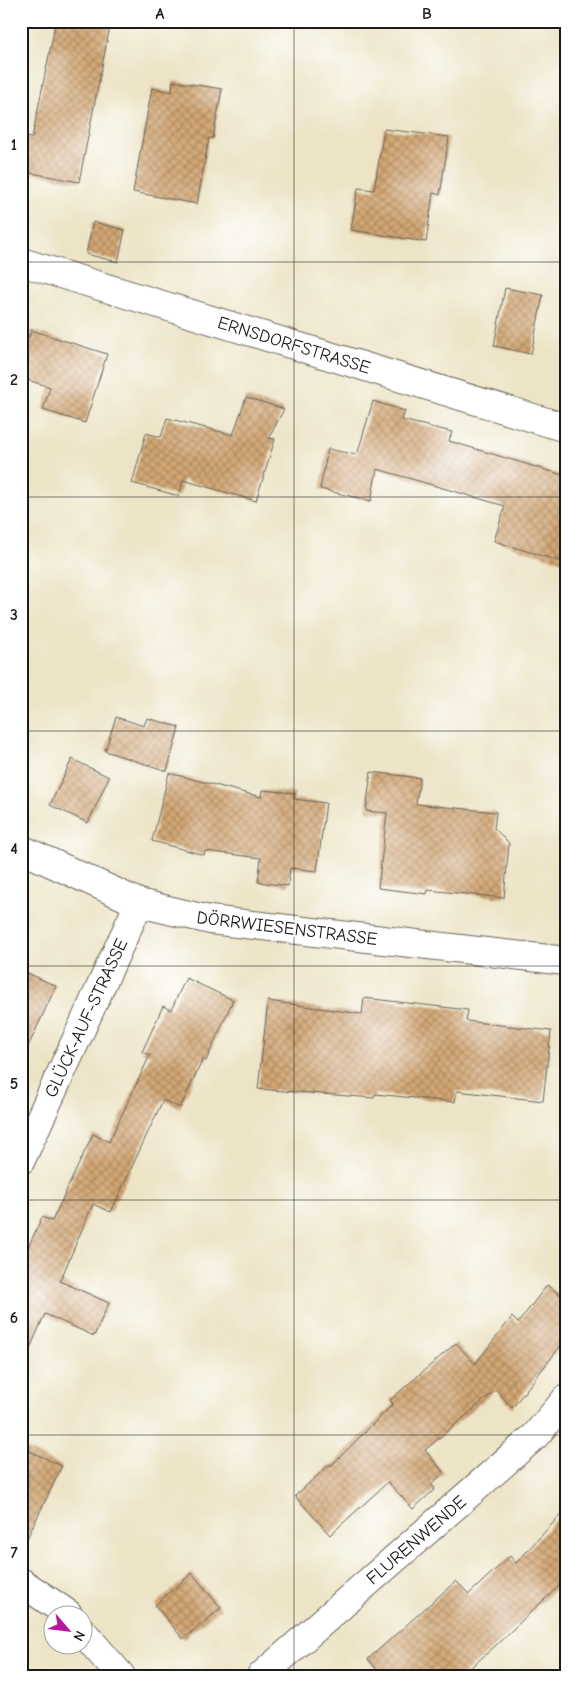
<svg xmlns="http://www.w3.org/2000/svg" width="587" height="1697" viewBox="0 0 587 1697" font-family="'Comic Neue',sans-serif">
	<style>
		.building { fill: url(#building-cross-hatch) }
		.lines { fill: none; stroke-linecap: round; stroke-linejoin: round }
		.minor-casing { stroke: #656258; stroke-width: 30 }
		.minor { stroke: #fff; stroke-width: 28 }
		.grid { fill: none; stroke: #1c1c1c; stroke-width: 1; stroke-opacity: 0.55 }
		.labels { text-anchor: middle; stroke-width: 4; stroke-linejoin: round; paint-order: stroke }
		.street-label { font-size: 18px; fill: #1c1c1c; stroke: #fff }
		.neatline { fill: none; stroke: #1c1c1c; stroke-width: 2 }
		.grid-label { font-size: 16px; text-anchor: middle; font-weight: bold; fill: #1c1c1c }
	</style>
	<defs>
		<pattern id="building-cross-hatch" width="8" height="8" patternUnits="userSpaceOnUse" patternTransform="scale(1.25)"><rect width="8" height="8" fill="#d3a775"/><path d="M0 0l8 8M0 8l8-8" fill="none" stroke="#aa875f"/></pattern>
	</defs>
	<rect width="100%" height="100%" fill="#fff"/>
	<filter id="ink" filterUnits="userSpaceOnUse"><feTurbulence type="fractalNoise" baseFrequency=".02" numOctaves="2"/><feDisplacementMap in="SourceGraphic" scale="10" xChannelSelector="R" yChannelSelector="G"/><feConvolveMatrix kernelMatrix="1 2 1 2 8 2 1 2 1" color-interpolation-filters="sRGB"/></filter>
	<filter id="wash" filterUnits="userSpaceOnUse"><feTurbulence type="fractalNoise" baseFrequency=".0096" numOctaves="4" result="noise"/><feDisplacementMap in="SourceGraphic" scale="20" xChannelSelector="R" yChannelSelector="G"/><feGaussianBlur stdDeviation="1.12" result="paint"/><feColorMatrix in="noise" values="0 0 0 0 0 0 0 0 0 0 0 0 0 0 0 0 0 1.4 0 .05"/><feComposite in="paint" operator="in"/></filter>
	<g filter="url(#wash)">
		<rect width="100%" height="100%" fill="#ede4c6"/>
		<g id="blocks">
			<!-- building -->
			<path class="building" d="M56 21H111L79 182 21 171V136L32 138Z
				M173 81 222 89 213 138H209L197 204 133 192 152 88 172 92Z
				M384 129 449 137 440 195 433 193 426 242 351 230 358 188 374 190Z
				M93 222 125 230 118 262 86 254Z
				M505 288 543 295 531 354 494 346Z
				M31 330 107 354 85 423 43 410 50 387 21 378V334L29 337Z
				M246 397 284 409 269 438 275 439 256 501 183 480 179 496 132 483 146 433 161 437 167 418 233 435Z
				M373 401 405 411 402 420 452 432 449 441 566 476V563L494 541 505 506 377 469 371 501 320 489 328 449 357 455Z
				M116 717 144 726 147 718 179 727 167 771 105 751Z
				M72 759 109 777 88 823 50 805Z
				M371 772 420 778 416 804 496 812 494 828 509 843 504 898 428 890 427 894 378 888 387 813 366 811Z
				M169 773 261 797 262 790 295 793 294 799 326 803 317 871 290 868 288 886 258 882 261 858 205 851 204 855 152 841Z
				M21 970 56 986 21 1062Z
				M186 978 233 1000 206 1061 203 1059 180 1108 163 1100 111 1212 93 1204 60 1281 109 1303 94 1336 45 1314 21 1369V1263L42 1217 52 1221 93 1134 109 1142 150 1055 142 1052 163 1006 171 1010Z
				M364 998 468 1010 466 1021 551 1031 543 1101 457 1091 455 1102 375 1094 374 1098 258 1089 268 1001 362 1014Z
				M547 1285 566 1299V1339L512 1408 496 1390 425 1450 444 1473 431 1484 435 1489 413 1509 388 1482 330 1535 295 1496 330 1464 331 1466 393 1404 390 1400 456 1343 475 1364 512 1317 518 1323Z
				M21 1447 62 1466 21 1551Z
				M566 1509V1579L493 1648 461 1676H382L368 1659 456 1581 469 1594 510 1556 516 1563Z
				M192 1573 221 1608 183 1639 155 1605Z"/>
		</g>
	</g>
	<g filter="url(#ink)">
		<use href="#blocks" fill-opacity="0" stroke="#656258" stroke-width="1"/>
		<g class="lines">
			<!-- minor casing -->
			<g class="minor-casing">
				<path id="minor" d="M21 262 566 428
					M21 849 139 903 210 920 566 961
					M21 1160 139 903
					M21 1582 68 1614
					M82 1631 121 1676
					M261 1676 536 1435 566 1399"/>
			</g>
			<!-- minor -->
			<use href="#minor" class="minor"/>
		</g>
	</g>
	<!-- grid -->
	<path class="grid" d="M294 21V1676M21 262H566M21 497H566M21 731H566M21 966H566M21 1200H566M21 1435H566"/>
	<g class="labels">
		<!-- street labels -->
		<g class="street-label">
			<text transform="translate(294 345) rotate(17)" y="6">ERNSDORFSTRASSE</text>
			<text transform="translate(287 928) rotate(7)" y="6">DÖRRWIESENSTRASSE</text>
			<text transform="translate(86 1018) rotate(-65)" y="6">GLÜCK-AUF-STRASSE</text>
			<text transform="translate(416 1540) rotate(-41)" y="6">FLURENWENDE</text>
		</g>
	</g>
	<!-- margin -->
	<rect width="587" height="1697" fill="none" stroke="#fff" stroke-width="55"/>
	<!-- north arrow -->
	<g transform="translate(68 1630) rotate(118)"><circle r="24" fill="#ffffff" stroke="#a4a4a4"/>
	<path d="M0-4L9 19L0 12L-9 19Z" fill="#b5179e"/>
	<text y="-8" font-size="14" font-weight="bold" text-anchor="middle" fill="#1c1c1c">N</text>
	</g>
	<rect x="28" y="28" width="532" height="1642" class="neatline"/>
	<g class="grid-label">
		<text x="160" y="19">A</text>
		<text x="427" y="19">B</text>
		<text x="14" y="150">1</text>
		<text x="14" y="385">2</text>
		<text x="14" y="620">3</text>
		<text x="14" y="854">4</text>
		<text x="14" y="1089">5</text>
		<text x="14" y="1323">6</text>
		<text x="14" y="1558">7</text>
	</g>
</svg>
